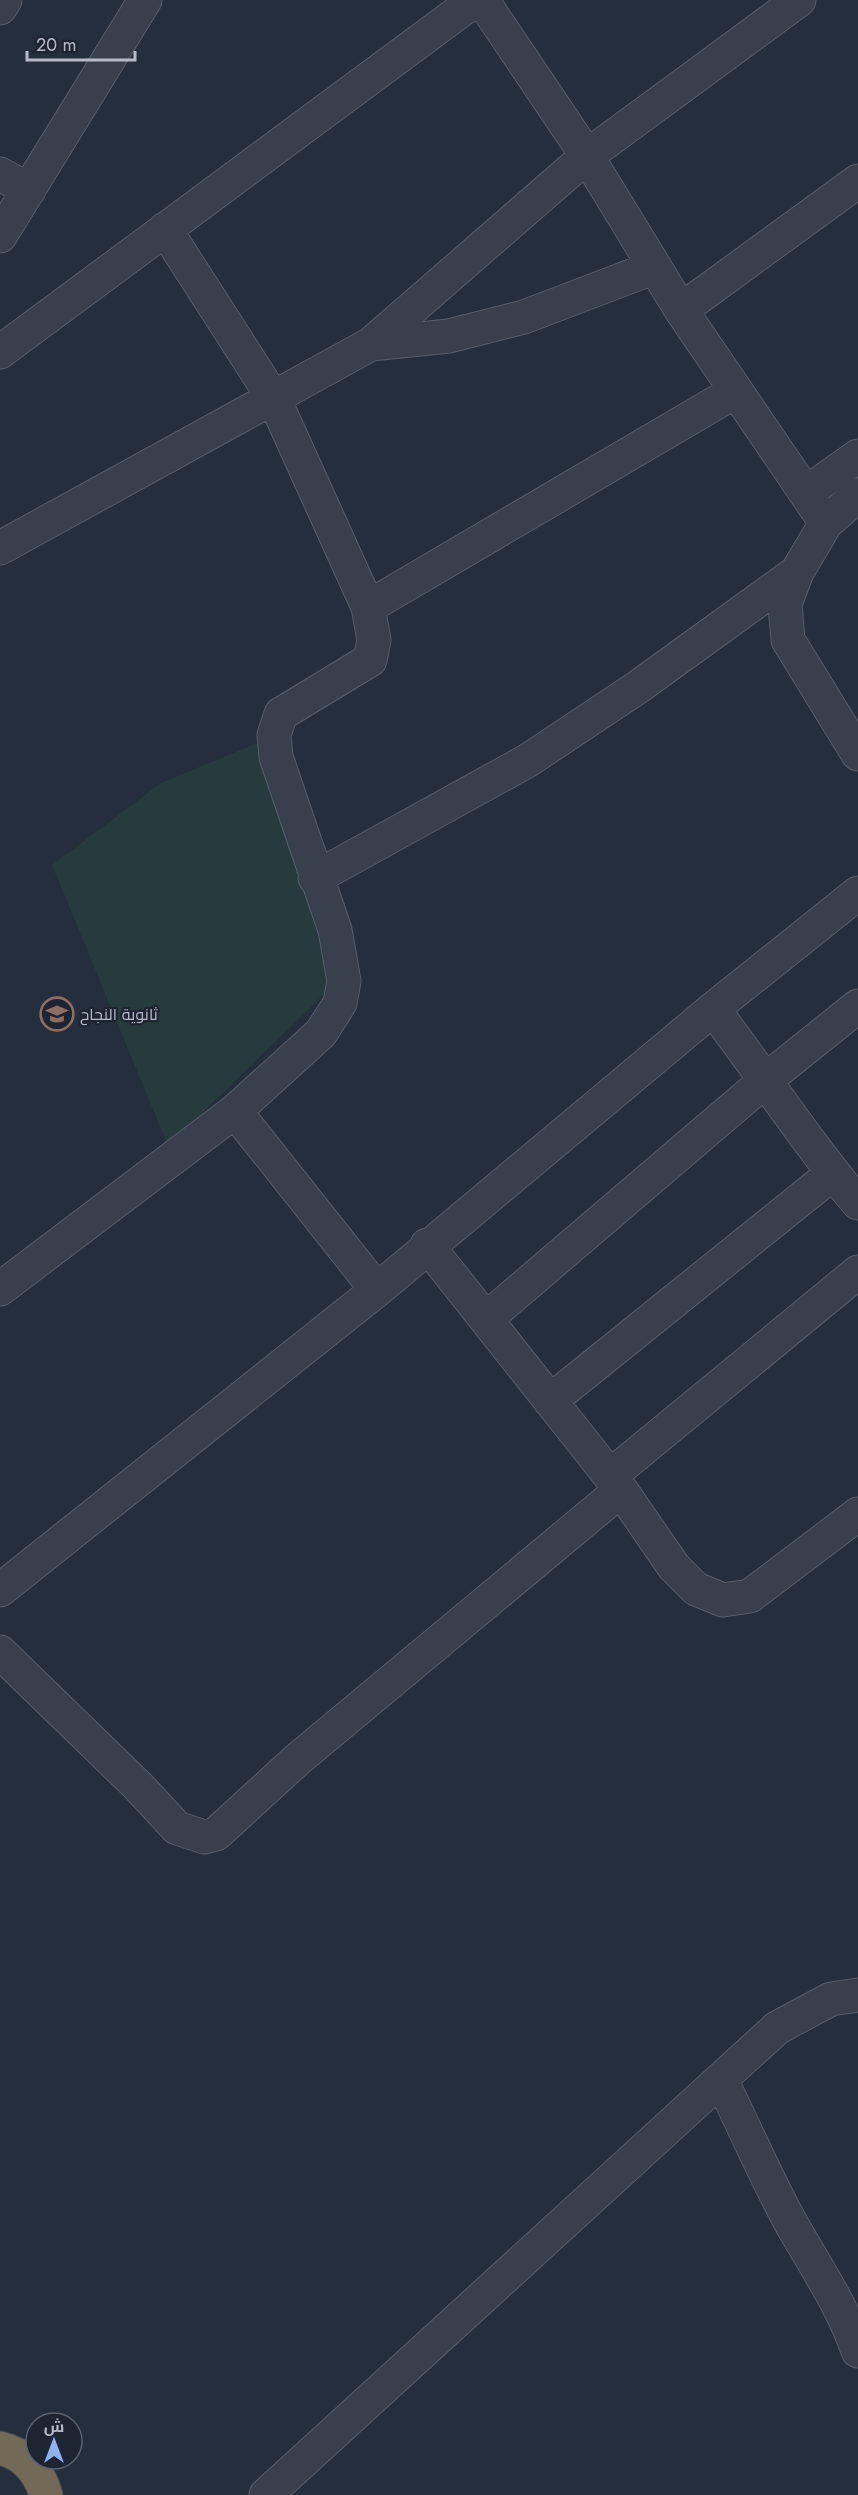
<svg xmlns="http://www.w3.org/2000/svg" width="858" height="2495" viewBox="0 0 858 2495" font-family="Jost,Cairo,sans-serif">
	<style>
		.green { fill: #273a3d }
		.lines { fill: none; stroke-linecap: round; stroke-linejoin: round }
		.minor-casing { stroke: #575e6b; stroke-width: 35 }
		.highway-casing { stroke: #444b58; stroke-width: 35 }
		.minor { stroke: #39404d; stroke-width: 33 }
		.highway { stroke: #726957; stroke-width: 33 }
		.labels { text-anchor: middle; stroke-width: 4.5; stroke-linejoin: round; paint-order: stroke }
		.poi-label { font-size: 16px; fill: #b5bbc8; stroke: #1e2532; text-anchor: start }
	</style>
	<rect width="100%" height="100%" fill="#252e3c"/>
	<!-- green -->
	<path class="green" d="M257 743 334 985 168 1146 52 865 161 783Z"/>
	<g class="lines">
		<!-- minor casing -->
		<g class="minor-casing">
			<path id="minor" d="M482 0 587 156 681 310 826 523 858 495
				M0 8 5 0
				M0 174 29 190
				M0 236 145 0
				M681 310 858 181
				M371 344 449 336 524 317 655 267
				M0 352 475 0
				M806 493 858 456
				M826 523 797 572 785 604 788 640 858 754
				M0 548 371 344 587 156 799 0
				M368 607 736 391
				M315 878 527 761 638 687 797 572
				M713 1009C762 1073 806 1142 858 1203
				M235 1111 377 1290
				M427 1245 621 1490 674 1567 696 1589 723 1600 750 1596 858 1514
				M0 1289 235 1111 321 1033 340 1003 344 981 335 930 276 757 274 735 281 714 370 660 374 640 368 607 274 399 165 229
				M486 1319 767 1079 858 1006
				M550 1401 832 1174
				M610 1476 858 1272
				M0 1590 377 1290 713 1009 858 893
				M0 1652 138 1786 177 1828 204 1837 216 1834 298 1759 621 1490
				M721 2080C745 2128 766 2178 792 2225 816 2267 842 2305 858 2351
				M266 2495 777 2028 831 1999 858 1995"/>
		</g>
		<!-- highway casing -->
		<g class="highway-casing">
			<path id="highway" d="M0 2448C25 2454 39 2471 46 2495"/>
		</g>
		<!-- minor -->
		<use href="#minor" class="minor"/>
		<!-- highway -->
		<use href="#highway" class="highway"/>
	</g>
	<!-- icons -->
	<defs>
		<g id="school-ring" transform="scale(1.725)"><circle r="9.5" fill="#1e2532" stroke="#8d6e63" stroke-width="1.5"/><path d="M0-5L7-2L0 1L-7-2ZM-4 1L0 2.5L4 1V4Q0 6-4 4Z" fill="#8d6e63"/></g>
	</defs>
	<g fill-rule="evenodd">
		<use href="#school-ring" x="57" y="1014"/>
	</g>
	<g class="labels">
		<!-- poi labels -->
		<g class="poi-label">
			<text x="80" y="1020">ثانوية النجاح</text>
		</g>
	</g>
	<!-- north arrow -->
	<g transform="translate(54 2441)"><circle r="28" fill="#1e2532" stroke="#5a616e" stroke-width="1.5"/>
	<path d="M0-4.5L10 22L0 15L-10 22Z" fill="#90b0f2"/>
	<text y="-9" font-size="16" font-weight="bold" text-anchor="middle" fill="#b5bbc8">ش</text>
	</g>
	<!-- scale -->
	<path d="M27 51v9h108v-9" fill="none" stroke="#b5bbc8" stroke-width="3"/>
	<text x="36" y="51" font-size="18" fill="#b5bbc8" stroke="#1e2532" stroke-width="4.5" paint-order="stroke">20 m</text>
</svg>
